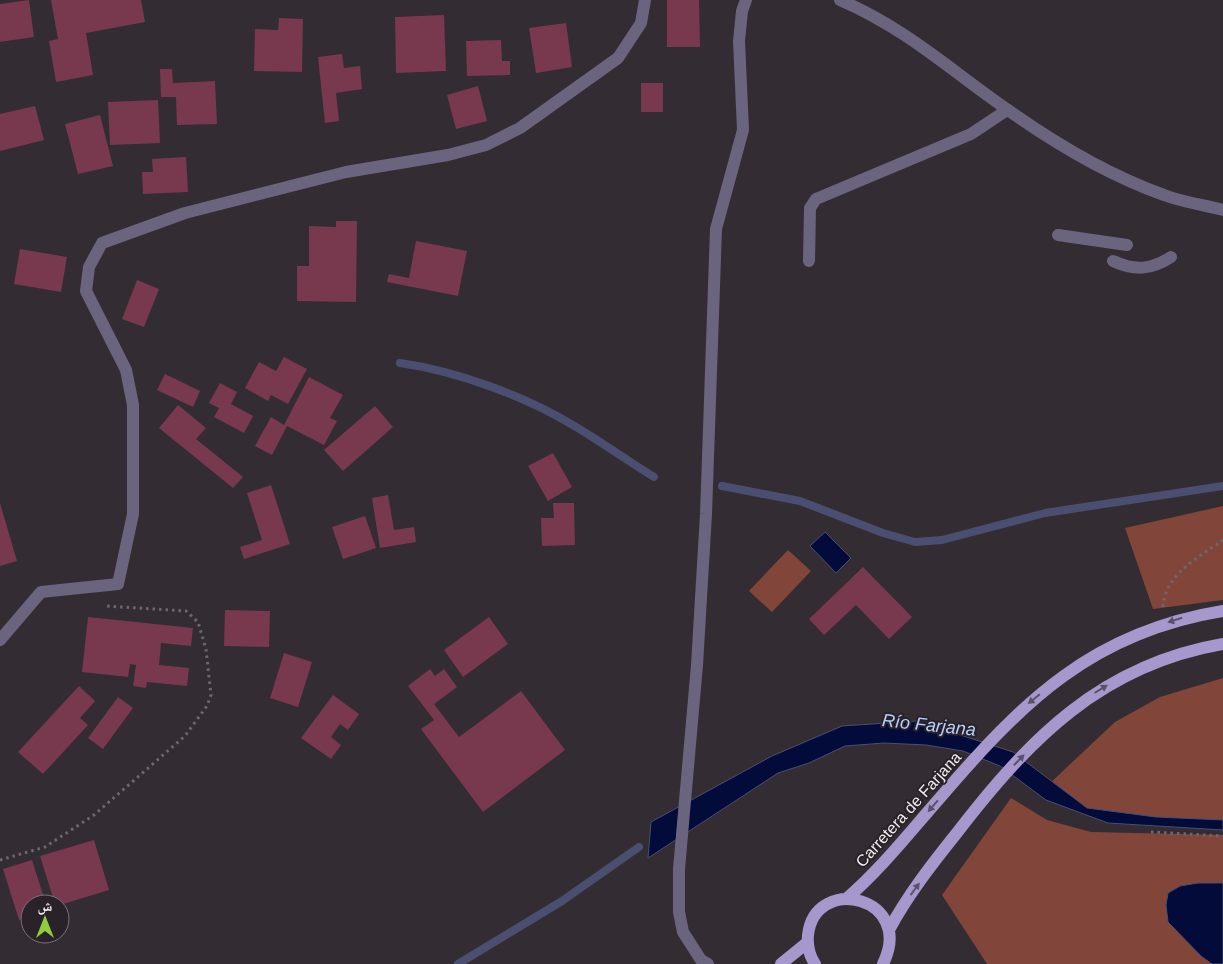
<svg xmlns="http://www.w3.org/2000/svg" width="1223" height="964" viewBox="0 0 1223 964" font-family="Arial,'Noto Naskh Arabic',sans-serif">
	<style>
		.green { fill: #814639 }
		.water { fill: #020b3a; stroke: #4a4e71 }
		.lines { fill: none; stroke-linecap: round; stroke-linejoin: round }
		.stream { stroke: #4a4e71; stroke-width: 8 }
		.building { fill: #78384d }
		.path { stroke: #6e676d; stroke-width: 3; stroke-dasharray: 2.5 4; stroke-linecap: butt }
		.minor { stroke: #6b647e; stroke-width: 12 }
		.major { stroke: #a697cc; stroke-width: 12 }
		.oneway { fill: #5c516a }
		.labels { text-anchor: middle; stroke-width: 4; stroke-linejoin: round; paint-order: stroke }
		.street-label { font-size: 16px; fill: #f2ecf1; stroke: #2a2229 }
		.water-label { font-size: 18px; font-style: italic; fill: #b7ceff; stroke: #2a2229 }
	</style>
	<rect width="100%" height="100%" fill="#342c33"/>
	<!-- green -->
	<path class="green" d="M1223 506V600L1153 609 1125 528Z
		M788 550 811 571 772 612 749 591Z
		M1223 678V821L1128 816 1087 808 1047 786 1115 722 1160 697Z
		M1011 798 1047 820 1091 832 1223 835V964H987L942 895Z"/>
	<!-- water -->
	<path class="water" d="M825 532 851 558 836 573 810 546Z
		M917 721 1013 752 1087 808 1156 817 1223 820V830L1108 823 1046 800 1000 766 963 751 926 745 884 743 845 746 809 763 778 773 648 858 651 822 772 756 842 726Z
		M1198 883H1223V964H1212L1201 956 1168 922 1166 905 1168 893 1180 886Z"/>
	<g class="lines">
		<!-- stream -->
		<path class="stream" d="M400 363C456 371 522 395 571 424 599 440 626 460 654 477
			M722 486 800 501 883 533 915 542 942 540 1045 513 1223 486
			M458 964 562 901 639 847"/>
	</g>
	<!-- building -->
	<path class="building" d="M29 0 34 37 0 42V4Z
		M51 0H141L145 22 86 33 93 75 56 82 49 41 58 39Z
		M667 0H699L700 47H667Z
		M444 15 446 71 396 73 395 17Z
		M279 18 303 19 302 72 254 71 255 29 278 30Z
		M566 23 572 67 536 73 529 28Z
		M501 40 502 61H510V75L467 76 466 41Z
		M342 54 344 68 360 66 362 89 336 93 339 121 325 123 318 57Z
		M160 69H172L173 83 215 81 217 124 177 125 176 97H161Z
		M641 83H663V112H641Z
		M478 86 487 121 456 129 447 95Z
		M158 100 160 143 110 145 108 102Z
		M35 106 44 140 0 151V114Z
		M100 115 113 166 78 174 65 124Z
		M186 157 188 192 143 194 142 172H153L152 159Z
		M336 221H357L356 302 297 301V266H309V226L336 227Z
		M416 241 467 251 458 296 387 282 389 274 409 278Z
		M20 249 67 257 61 292 14 284Z
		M137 280 159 289 144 327 122 319Z
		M284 357 307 369 288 404 271 395 268 401 245 388 259 362 276 371Z
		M165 374 200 391 193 407 157 390Z
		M309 377 343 395 330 418 337 421 324 445 287 426 272 455 255 446 271 417 284 425Z
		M220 383 237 392 231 404 253 416 244 433 214 417 219 408 209 403Z
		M178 405 206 428 196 439 243 477 233 488 159 428Z
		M375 406 393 427 343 471 324 450Z
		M553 453 572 487 548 501 528 466Z
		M271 485 290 544 244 559 240 547 262 540 247 493Z
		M388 495 394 530 414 527 416 542 380 548 372 498Z
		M0 503 17 561 0 566Z
		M553 503H574L575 545 542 546 541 518H554Z
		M365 516 376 548 343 559 332 527Z
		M863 567 912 617 889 639 856 605 824 635 809 619Z
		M225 610 270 611 269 647 224 646Z
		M88 617 193 628 191 646 161 643 159 665 189 668 187 686 147 682 146 688 133 686 136 665 130 664 128 677 82 672Z
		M489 617 508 644 463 677 444 650Z
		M284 653 312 662 298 707 270 698Z
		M430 669 435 676 444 669 457 687 434 704 459 737 521 691 565 750 483 812 421 729 434 720 408 686Z
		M79 686 95 701 80 718 88 725 43 774 18 752Z
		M333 695 359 714 348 730 340 724 331 737 341 745 331 759 301 738Z
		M118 697 133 708 103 749 88 738Z
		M94 840 109 890 60 905 55 904 40 856Z
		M32 860 46 904H30V916L19 920 3 869Z"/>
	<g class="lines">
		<!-- path -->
		<path class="path" d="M1163 607C1165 574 1199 557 1223 540
			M1151 832 1223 836
			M0 860 45 847 94 815 185 736 207 706 211 695 206 649 198 622 186 611 106 606"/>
		<!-- minor -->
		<path class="minor" d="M840 0C907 29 950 70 1008 110 1056 144 1108 175 1164 195 1182 202 1204 205 1223 210
			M1058 235 1127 245
			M809 261 810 208 816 199 971 134 1007 110
			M1113 261C1135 271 1151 270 1171 257
			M0 640 41 592 118 584 133 514V405L126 370 86 291 89 267 102 243 185 213 346 172 448 155 486 145 520 128 618 58 641 23 645 0
			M708 964 701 960 683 932 679 912V869L697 665 706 514 716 229 743 130 739 41 742 11 746 0"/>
		<!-- major -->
		<path class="major" d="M846 899C881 869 909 833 939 799 1022 702 1092 632 1223 611
			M889 930C907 896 932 864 956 834 1029 739 1101 665 1223 644
			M781 964 808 942
			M815 964C809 955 807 946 808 935 815 873 916 897 883 964"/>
	</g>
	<!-- one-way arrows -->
	<defs><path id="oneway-solid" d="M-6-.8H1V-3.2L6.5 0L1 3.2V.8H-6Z" transform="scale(1.25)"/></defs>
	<g class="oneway">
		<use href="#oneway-solid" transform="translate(1175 620) rotate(163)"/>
		<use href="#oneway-solid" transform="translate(1101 689) rotate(-32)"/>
		<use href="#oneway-solid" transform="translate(1034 699) rotate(141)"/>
		<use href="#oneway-solid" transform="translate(1019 760) rotate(-46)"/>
		<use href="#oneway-solid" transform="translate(933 806) rotate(131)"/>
		<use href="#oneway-solid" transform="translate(915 889) rotate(-54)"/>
	</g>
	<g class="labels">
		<!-- street labels -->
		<g class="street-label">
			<text transform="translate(908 809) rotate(-48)" y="6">Carretera de Farjana</text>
		</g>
		<!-- water labels -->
		<g class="water-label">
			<text transform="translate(929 725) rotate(6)" y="6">Río Farjana</text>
		</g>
	</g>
	<!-- north arrow -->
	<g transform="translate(45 919)"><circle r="24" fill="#2a2229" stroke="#7a7379"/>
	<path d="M0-4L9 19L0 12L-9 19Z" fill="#92cd3f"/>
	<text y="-8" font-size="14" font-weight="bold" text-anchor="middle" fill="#f2ecf1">ش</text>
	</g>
</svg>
